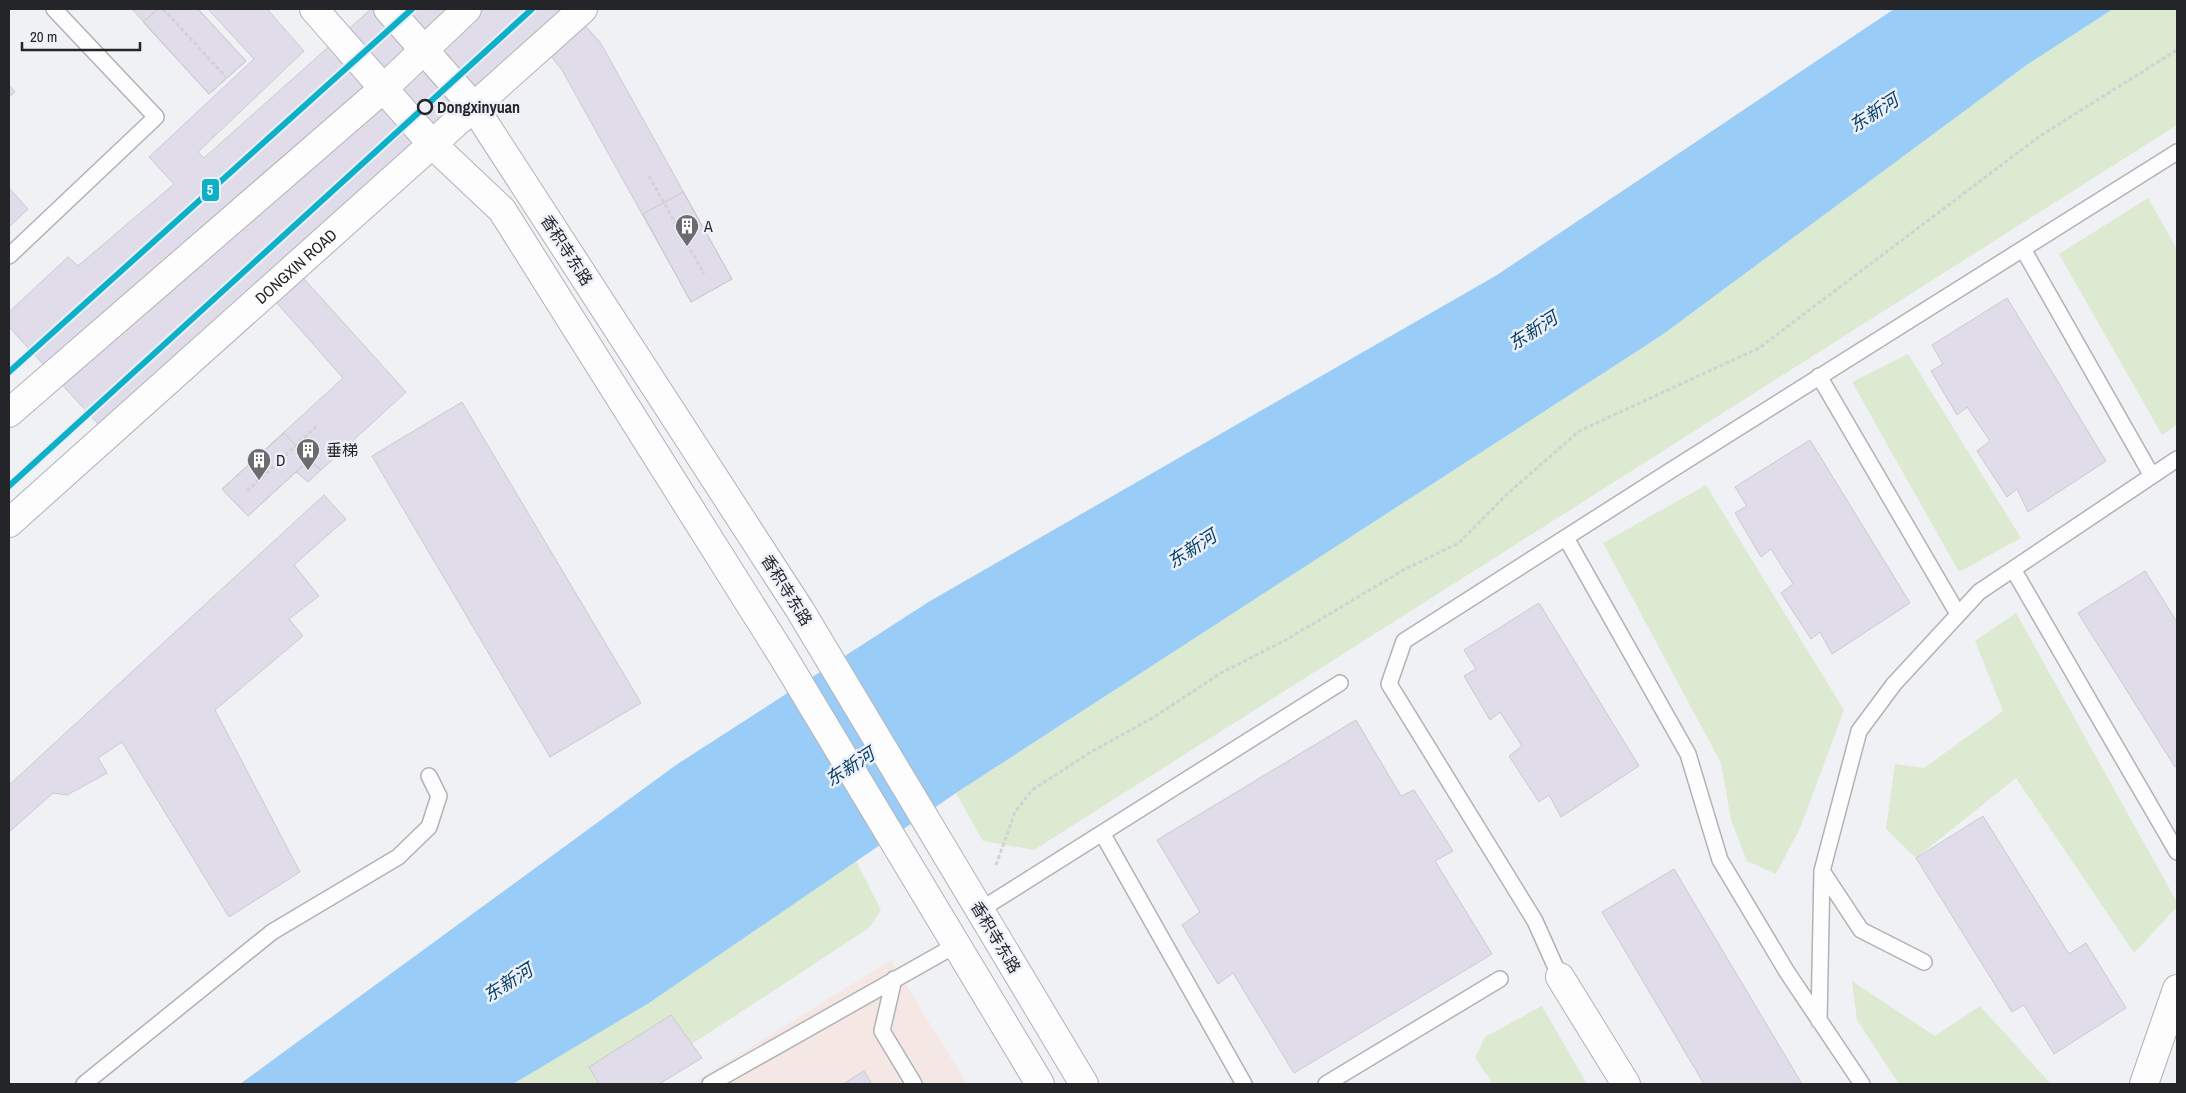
<svg xmlns="http://www.w3.org/2000/svg" width="2186" height="1093" viewBox="0 0 2186 1093" font-family="'Archivo Narrow','Noto Sans SC',sans-serif">
	<style>
		.commercial { fill: #f5e8e4 }
		.green { fill: #dcead1 }
		.water { fill: #99cdf8 }
		.building { fill: #e1dce9; stroke: #cacacd }
		.lines { fill: none; stroke-linecap: round; stroke-linejoin: round }
		.service-casing { stroke: #b1b2b5; stroke-width: 18 }
		.minor-casing { stroke: #b1b2b5; stroke-width: 30 }
		.secondary-casing { stroke: #b1b2b5; stroke-width: 30 }
		.primary-casing { stroke: #b1b2b5; stroke-width: 30 }
		.path { stroke: #d1d2d4; stroke-width: 3; stroke-dasharray: 4 2.5; stroke-linecap: butt }
		.service { stroke: #fdfdfe; stroke-width: 15 }
		.minor { stroke: #fdfdfe; stroke-width: 28 }
		.secondary { stroke: #fdfdfe; stroke-width: 28 }
		.primary { stroke: #fdfdfe; stroke-width: 28 }
		.metro-1-casing { stroke: #edf0f8; stroke-width: 10 }
		.metro-1 { stroke: #0db0c8; stroke-width: 6 }
		.stop-dot { fill: #edf0f8; stroke: #242528; stroke-width: 2.5 }
		.labels { text-anchor: middle; stroke-width: 5; stroke-linejoin: round; paint-order: stroke }
		.stop-label { font-size: 16px; font-weight: bold; fill: #242528; stroke: #edf0f8; text-anchor: start }
		.poi-label { font-size: 16px; fill: #242528; stroke: #edf0f8; text-anchor: start }
		.street-label { font-size: 16px; fill: #242528; stroke: #edf0f8 }
		.water-label { font-size: 18px; font-style: italic; fill: #084167; stroke: #edf0f8 }
		.line-badge { stroke: #edf0f8; stroke-width: 2 }
		.badge-label { font-size: 14px; text-anchor: middle; font-weight: bold; fill: #fff }
	</style>
	<rect width="100%" height="100%" fill="#f0f1f5"/>
	<!-- commercial -->
	<path class="commercial" d="M891 960 967 1084H691Z"/>
	<!-- green -->
	<path class="green" d="M2113 9H2177V125L1034 850 983 841 956 793 1662 335 2028 64Z
		M2148 198 2177 249V425L2162 435 2059 254Z
		M1908 354 2021 538 1959 572 1852 382Z
		M1706 485 1844 710 1801 826 1776 874 1747 861 1731 820 1721 763 1603 543Z
		M2016 613 2177 902V907L2134 953 2016 778 1916 858 1886 829 1895 764 1924 768 2003 711 1975 641Z
		M856 861 881 910 869 928 631 1084H513L649 1003Z
		M1852 981 1935 1036 1980 1006 2051 1084H1899L1857 1020Z
		M1542 1006 1587 1084H1493L1475 1058 1485 1037Z"/>
	<!-- water -->
	<path class="water" d="M1894 9H2113L2028 64 1662 335 956 793 649 1003 513 1084H240L676 765 930 601 1497 275Z"/>
	<!-- building -->
	<path class="building" d="M132 9H198L246 61 209 94Z
		M158 9H198L246 61 209 94 143 22Z
		M208 9H267L304 51 198 152 204 158 371 9H570L600 42 732 279 691 302 562 70 535 36 288 261 406 392 321 470 309 460 248 516 222 489 343 378 261 285 111 438 9 327V312L68 257 78 266 174 184 149 157 254 59Z
		M9 85 15 92 9 97Z
		M9 188 28 209 9 227Z
		M683 192 732 279 691 302 643 214Z
		M2007 298 2106 461 2028 512 2017 489 2007 497 1977 451 1990 441 1967 407 1957 415 1931 371 1943 364 1932 345Z
		M462 402 641 703 550 757 372 456Z
		M284 433 309 460 248 516 222 489Z
		M1810 440 1910 603 1832 654 1820 632 1811 639 1781 593 1793 584 1771 549 1761 557 1735 513 1747 506 1735 487Z
		M309 460 321 470 308 482 296 472Z
		M324 495 346 519 294 565 319 596 289 619 303 636 215 710 300 872 229 917 122 742 98 758 107 773 67 795 53 793 9 832V785Z
		M2145 571 2177 622V766L2175 767 2078 613Z
		M1539 603 1639 766 1561 817 1549 795 1539 802 1509 756 1522 746 1500 712 1490 720 1464 676 1476 669 1464 650Z
		M1356 720 1401 796 1414 790 1453 851 1435 861 1492 954 1294 1073 1233 973 1218 984 1182 925 1200 912 1157 840Z
		M1983 816 2069 954 2086 943 2126 1008 2054 1054 2024 1005 2012 1012 1916 858Z
		M1674 869 1802 1084H1704L1602 912Z
		M671 1015 702 1058 659 1084H599L589 1067Z
		M864 1071 872 1084H843Z"/>
	<g class="lines">
		<!-- service casing -->
		<g class="service-casing">
			<path id="service" d="M2023 249 2152 476
				M9 256 156 117 54 9
				M1819 376 1958 614
				M1566 538 1688 754 1720 860 1787 972 1862 1084
				M2013 569 2177 852
				M1102 833 1244 1084
				M1822 871 1861 930 1924 962
				M980 910 1340 683
				M1560 977 1535 921 1389 684 1404 641 1673 469 2177 152
				M894 979 882 1031 914 1084
				M1819 1021 1822 871 1859 731 1894 684 1979 592 2177 459
				M84 1084 272 932 398 857 429 827 439 796 429 776
				M710 1084 956 945
				M1326 1084 1500 979"/>
		</g>
		<!-- minor casing -->
		<g class="minor-casing">
			<path id="minor" d="M1560 977 1626 1084
				M2144 1084 2177 989"/>
		</g>
		<!-- secondary casing -->
		<g class="secondary-casing">
			<path id="secondary" d="M314 9 432 144 502 210 782 655 1040 1084
				M388 9 474 107 800 610 1084 1084"/>
		</g>
		<!-- primary casing -->
		<g class="primary-casing">
			<g id="primary">
				<path d="M9 413 384 88 467 9"/>
				<path id="s1" d="M9 523 583 9"/>
			</g>
		</g>
		<!-- path -->
		<path class="path" d="M163 9 226 77
			M649 176 704 274
			M247 491 318 425
			M996 865 1015 812 1032 790 1091 752 1154 717 1221 673 1284 641 1405 569 1459 543 1504 497 1579 431 1759 348 2040 136 2177 50"/>
		<!-- service -->
		<use href="#service" class="service"/>
		<!-- minor -->
		<use href="#minor" class="minor"/>
		<!-- secondary -->
		<use href="#secondary" class="secondary"/>
		<!-- primary -->
		<use href="#primary" class="primary"/>
		<!-- metro-1 casing -->
		<g class="metro-1-casing">
			<path id="metro-1" d="M9 372 412 9
				M9 486 532 9"/>
		</g>
		<!-- metro-1 -->
		<use href="#metro-1" class="metro-1"/>
	</g>
	<!-- icons -->
	<defs>
		<g id="building-pin" transform="scale(1.25)"><path d="M0 17L-7.5 6A9.5 9.5 0 1 1 7.5 6Z" fill="#6b6c70" stroke="#edf0f8"/><path d="M-4-6H4V6H1V3H-1V6H-4ZM-2.5-4.3h1.7v1.8h-1.7ZM.8-4.3h1.7v1.8H.8ZM-2.5-1h1.7V.8h-1.7ZM.8-1h1.7V.8H.8Z" fill="#fff"/></g>
	</defs>
	<g fill-rule="evenodd">
		<use href="#building-pin" x="687" y="226"/>
		<use href="#building-pin" x="308" y="450"/>
		<use href="#building-pin" x="259" y="460"/>
	</g>
	<!-- markers -->
	<circle class="stop-dot" cx="425" cy="107" r="7"/>
	<g class="labels">
		<!-- stop labels -->
		<g class="stop-label">
			<text x="437" y="113">Dongxinyuan</text>
		</g>
		<!-- poi labels -->
		<g class="poi-label">
			<text x="704" y="232">A</text>
			<text x="326" y="456">垂梯</text>
			<text x="276" y="466">D</text>
		</g>
		<!-- street labels -->
		<g class="street-label">
			<text transform="translate(567 250) rotate(57)" y="6">香积寺东路</text>
			<text dy="6" stroke="none"><textPath href="#s1" startOffset="385">DONGXIN ROAD</textPath></text>
			<text transform="translate(787 590) rotate(58)" y="6">香积寺东路</text>
			<text transform="translate(996 937) rotate(59)" y="6">香积寺东路</text>
		</g>
		<!-- water labels -->
		<g class="water-label">
			<text transform="translate(1874 113) rotate(-33)" y="6">东新河</text>
			<text transform="translate(1533 331) rotate(-33)" y="6">东新河</text>
			<text transform="translate(1192 549) rotate(-33)" y="6">东新河</text>
			<text transform="translate(850 767) rotate(-33)" y="6">东新河</text>
			<text transform="translate(508 983) rotate(-32)" y="6">东新河</text>
		</g>
	</g>
	<rect class="line-badge" x="201" y="178" width="19" height="24" rx="5" fill="#0db0c8"/>
	<g class="badge-label">
		<text x="210" y="195">5</text>
	</g>
	<!-- border -->
	<rect width="2186" height="1093" fill="none" stroke="#242528" stroke-width="20"/>
	<!-- scale -->
	<path d="M22 42v8h118v-8" fill="none" stroke="#242528" stroke-width="2.5"/>
	<text x="30" y="42" font-size="15" fill="#242528" stroke="#edf0f8" stroke-width="4" paint-order="stroke">20 m</text>
</svg>
